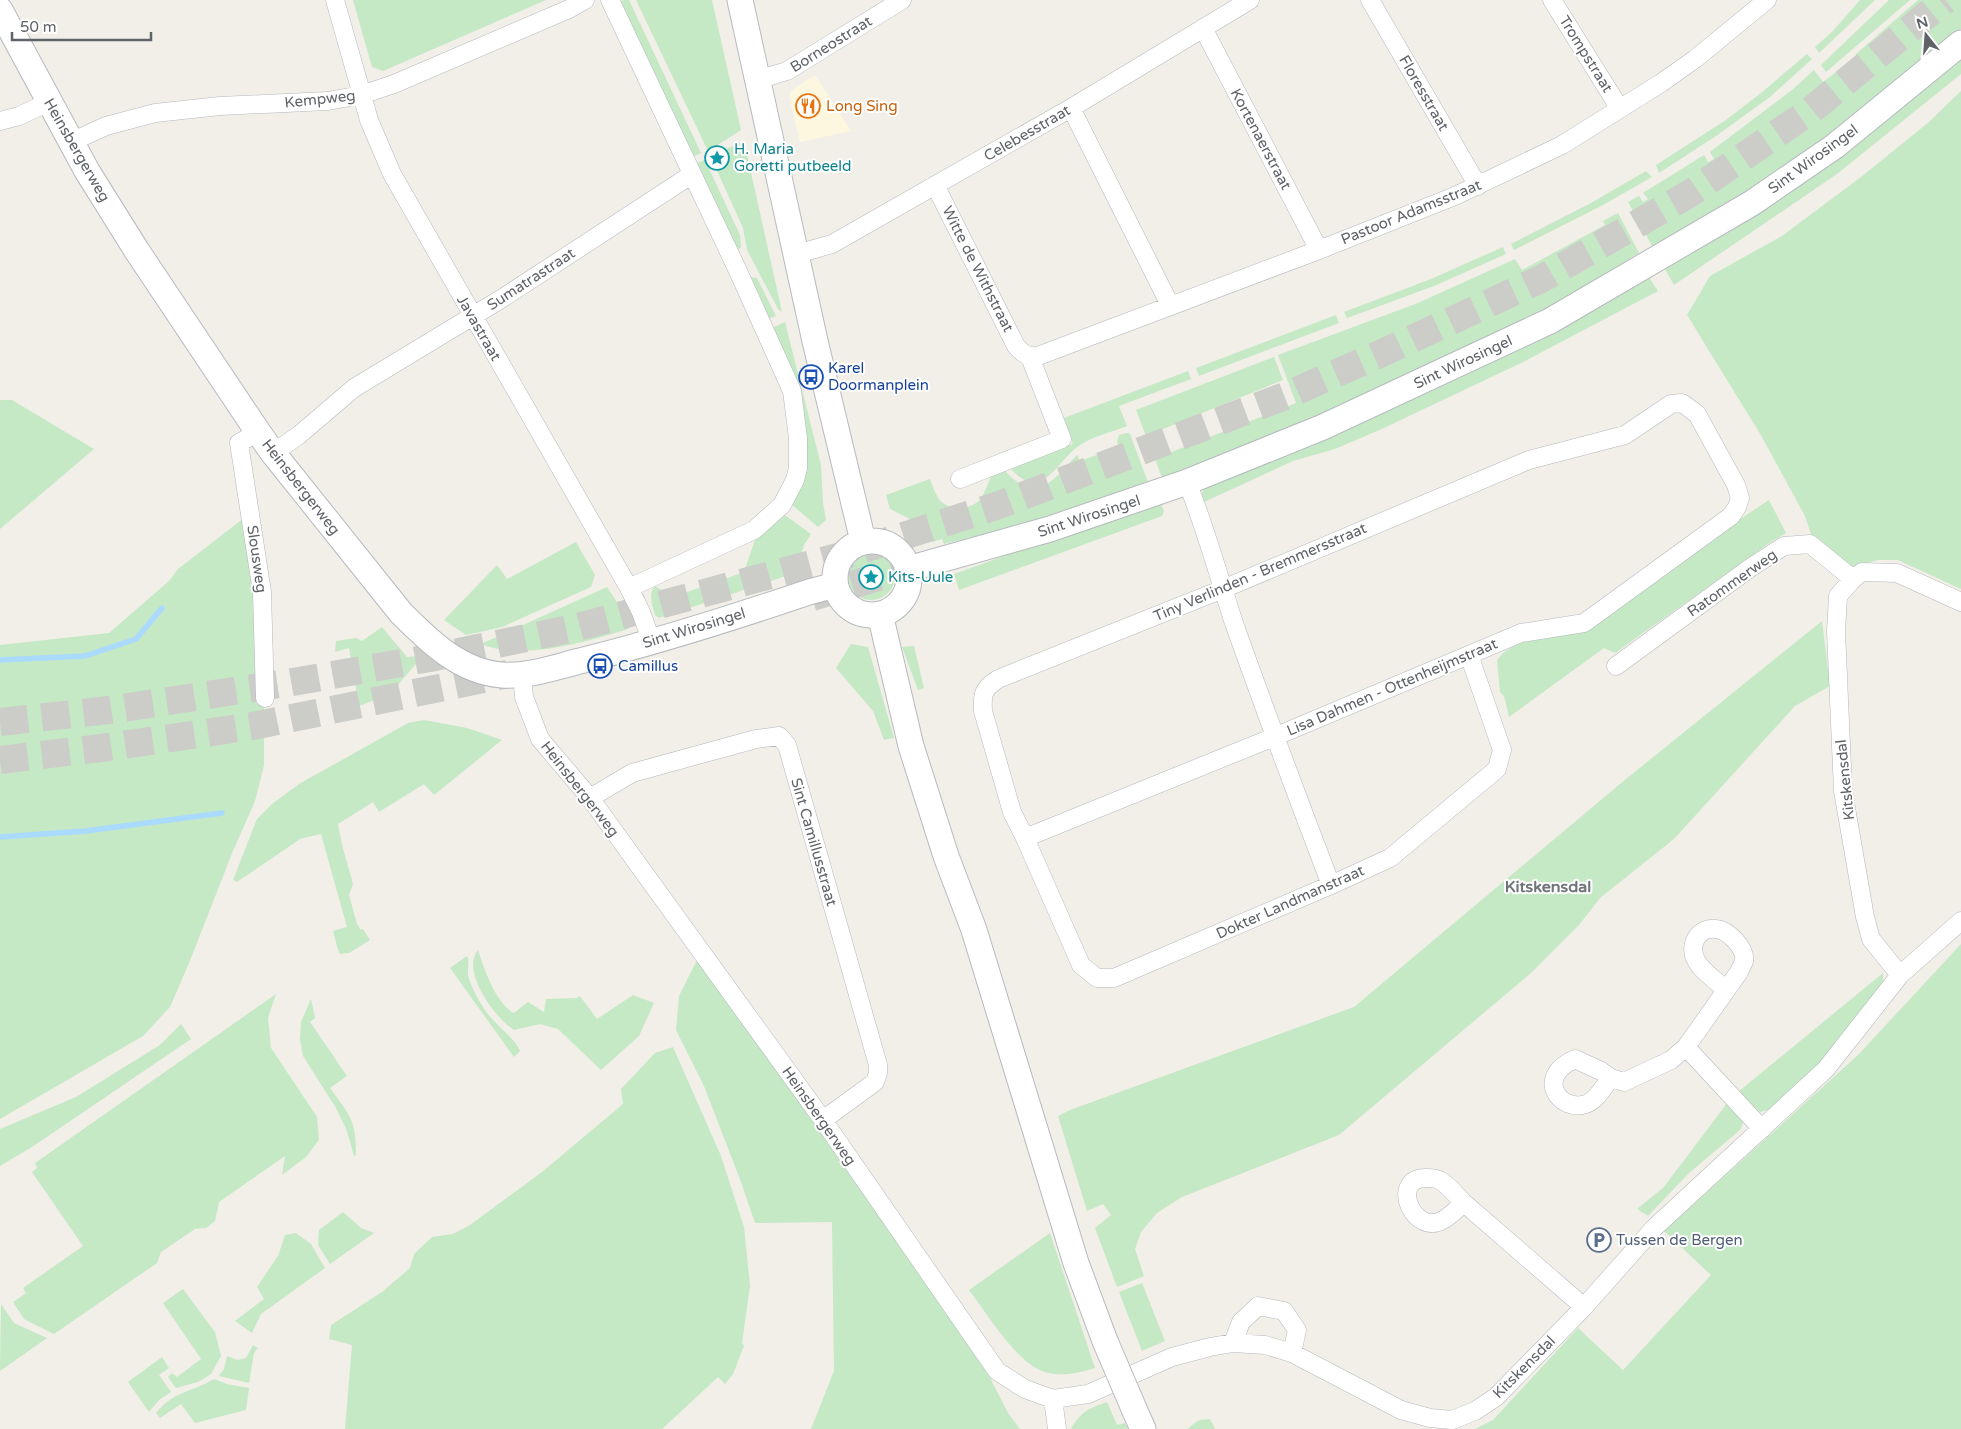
<svg xmlns="http://www.w3.org/2000/svg" width="1961" height="1429" viewBox="0 0 1961 1429" font-family="'Varela Round',sans-serif">
	<style>
		.commercial { fill: #fef7e0 }
		.green { fill: #c5e8c5 }
		.lines { fill: none; stroke-linecap: round; stroke-linejoin: round }
		.stream { stroke: #aadaff; stroke-width: 5.5 }
		.highway-tunnel { stroke: #ccccc8; stroke-width: 28; stroke-dasharray: 28 14; stroke-linecap: butt }
		.street-casing { stroke: #b5b8bc; stroke-width: 19 }
		.secondary-casing { stroke: #b6babf; stroke-width: 27 }
		.street { stroke: #fff; stroke-width: 18 }
		.secondary { stroke: #fff; stroke-width: 25 }
		.secondary-bridge-casing { stroke: #b6babf; stroke-width: 27; stroke-linecap: butt }
		.secondary-bridge { stroke: #fff; stroke-width: 25 }
		.labels { text-anchor: middle; stroke-width: 4; stroke-linejoin: round; paint-order: stroke }
		.street-label { font-size: 15px; fill: #5f6368; stroke: #fff }
		.food-label { font-size: 15px; fill: #c56008; stroke: #fff; text-anchor: start }
		.culture-label { font-size: 15px; fill: #0d838f; stroke: #fff; text-anchor: start }
		.transit-label { font-size: 15px; fill: #164399; stroke: #fff; text-anchor: start }
		.service-label { font-size: 15px; fill: #4e5e75; stroke: #fff; text-anchor: start }
		.neighbourhood-label { font-size: 16px; font-weight: bold; fill: #70757a; stroke: #fff }
	</style>
	<rect width="100%" height="100%" fill="#f1efe8"/>
	<!-- commercial -->
	<path class="commercial" d="M815 75 851 131 800 142 789 96 792 90Z"/>
	<!-- green -->
	<path class="green" d="M353 0H546L383 71 372 67Z
		M624 0H629L701 153 692 157 620 2Z
		M636 0H712L741 130 708 151Z
		M1860 0H1875L1819 53 1815 47 1832 32Z
		M1889 0H1910L1826 72 1821 65Z
		M1918 0H1961V29L1915 70 1820 144 1713 216 1652 246 1628 202 1639 196 1643 202 1648 199 1643 193 1704 155 1708 162 1714 159 1710 152 1792 90 1814 70 1823 82 1857 56 1856 54Z
		M1807 54 1812 59 1770 97 1716 136 1659 173 1656 165 1726 120 1761 93Z
		M1961 54V74L1837 174 1674 285 1665 269 1776 198Z
		M1961 91V589L1898 560H1878L1851 567 1812 537 1805 516 1762 437 1687 315 1710 276 1782 236 1861 177 1929 122Z
		M744 141 782 312 778 309 747 250 743 228 714 164 719 161 720 158 718 153Z
		M705 160 740 235 741 248 736 250 695 164Z
		M1646 171 1652 177 1603 205 1514 250 1511 244 1591 203Z
		M1618 213 1639 253C1605 274 1573 297 1539 315 1417 378 1290 427 1163 480L1148 441 1162 435 1169 453 1296 403 1278 355 1418 303 1515 259 1522 270 1605 225 1603 221Z
		M1503 247 1506 254 1434 286 1347 318 1344 312 1431 279Z
		M749 277 757 278 776 316 768 319Z
		M1649 277 1658 291 1523 362 1384 428 1335 449 1293 461 1204 502 1202 493 1207 483Z
		M1336 315 1339 323 1199 376 1196 368Z
		M785 322 821 465 823 503 826 520 818 527 791 504 801 478 772 328Z
		M1274 357 1283 380 1146 436 1136 410Z
		M1188 371 1191 379 1119 406 1127 426C1112 432 1094 436 1080 445 1055 462 1043 504 1010 468L1073 444 1064 418Z
		M0 400H12L94 449 0 529Z
		M1127 433 1130 434 1149 485 1067 514 944 544 942 539 932 542 918 523 890 509 886 495 930 479C933 487 937 501 946 505 956 511 975 508 981 498 986 491 989 481 992 473L1004 470C1036 505 1052 482 1077 455L1080 461 1119 447 1117 441 1119 435Z
		M1159 500 1164 511 1162 516 959 590 954 574Z
		M1769 500 1786 533 1771 542 1615 653 1604 648 1509 717 1504 696 1500 692 1497 660C1520 631 1562 639 1594 627L1684 556Z
		M782 513 811 534 804 545 795 573 659 618 655 615C652 605 648 594 655 586L673 597 744 572 757 534Z
		M244 518 264 650V765L255 801 233 851 189 963 170 1007 143 1036 0 1119V645L109 633 169 581 178 569Z
		M576 542 595 575 591 587 502 627 466 635 444 620 497 565 507 579Z
		M847 576a24 24 0 1 1 48 0a24 24 0 1 1-48 0Z
		M607 587 627 617 630 626 628 629C586 642 523 661 481 644Z
		M1822 621 1830 686 1795 706 1674 839 1600 898 1579 925 1531 973 1339 1135 1182 1197 1157 1213 1141 1232 1135 1249 1144 1276 1117 1287 1095 1228 1111 1215 1103 1204 1087 1211 1058 1116 1070 1110 1354 1007 1626 779Z
		M382 627 407 657 417 656 421 658 390 694 359 706 349 648 335 652 336 641 356 638 362 641Z
		M851 644 868 647 894 738 884 740 873 711 836 668Z
		M914 646 924 688 918 690 902 647Z
		M424 720 467 728 502 740 434 795 424 784 379 812 373 802 338 824 342 845 353 884 349 895 357 924 361 930 363 929 370 940 349 953 340 954 338 950 333 931 347 927 321 834 300 839 237 882 233 880 257 819 272 804 299 784 408 723Z
		M1961 944V1429H1475L1493 1420 1578 1328 1623 1370 1711 1275 1664 1231 1858 1055Z
		M478 950C484 969 496 1004 514 1013L528 1002 544 1012 546 999 577 998 580 996 597 1019 633 995 654 1003 639 1036 601 1070 558 1029 540 1024 514 1030C496 1019 460 971 478 950Z
		M467 956C470 962 467 968 468 975 469 983 480 1003 485 1010 494 1025 514 1036 520 1051L514 1057 450 968Z
		M698 958 718 983 986 1370 1008 1413 1020 1429H811L834 1371 832 1222 755 1223 741 1182 704 1086 676 1030 679 996Z
		M1883 973V982L1822 1060 1771 1109 1760 1112 1738 1092Z
		M276 994 268 1018 271 1048 317 1117 319 1140 306 1157 282 1175 285 1156 219 1202 215 1221 206 1228 195 1229 161 1252 157 1263 54 1334 24 1319 13 1302 26 1293 23 1288 83 1246 32 1172 37 1168 35 1163Z
		M311 999 315 1018 310 1022 347 1076 330 1088C350 1116 356 1119 356 1155L354 1156 347 1131 336 1108 303 1056 300 1040 301 1022Z
		M181 1024 191 1039 32 1147 0 1166V1129L76 1097 160 1045Z
		M673 1047 721 1156 744 1227 750 1286 742 1343 744 1346 733 1374 725 1384 718 1377 662 1429H345L352 1345 329 1339 331 1325 382 1292 410 1268 414 1254 432 1237 453 1234 470 1225 542 1172 623 1104 621 1089 655 1053Z
		M1728 1102 1744 1120 1740 1130 1689 1173 1648 1216 1637 1209 1664 1187Z
		M343 1212 361 1228 374 1233 330 1264 318 1245 319 1230Z
		M296 1233 311 1244 325 1268 261 1314 252 1333 235 1321 264 1299 257 1287 278 1256 285 1235Z
		M1050 1233 1095 1368C1079 1373 1061 1377 1045 1372 1017 1364 986 1312 969 1290Z
		M1142 1283 1165 1341 1142 1351 1119 1292Z
		M183 1289 215 1332 221 1356 211 1374 198 1382 176 1388 168 1377 172 1373 177 1377 201 1359 163 1303Z
		M1 1304 14 1323 47 1338 0 1371Z
		M253 1345 258 1348 254 1353 249 1383 219 1376 224 1369 227 1356 238 1360 246 1358Z
		M162 1357 169 1368 159 1375 171 1392 159 1400 149 1412 128 1382Z
		M214 1379 227 1384 249 1388 246 1410 195 1423 181 1404 160 1418 156 1413C175 1390 191 1393 214 1379Z
		M1107 1402 1117 1425 1125 1423 1128 1429H1071C1081 1411 1088 1409 1107 1402Z
		M1210 1419 1215 1429H1187L1199 1420Z"/>
	<g class="lines">
		<!-- stream -->
		<path class="stream" d="M0 660 85 656 136 639 162 608
			M0 837 86 831 222 813"/>
		<!-- highway-tunnel -->
		<path class="highway-tunnel" d="M812 597 931 561
			M0 722 109 710 287 683 430 658 574 628 845 555 999 505 1285 396 1380 354 1541 279 1689 194 1810 111 1945 0
			M0 760 109 747 253 726 508 674"/>
		<!-- street casing -->
		<g class="street-casing">
			<path id="street" d="M335 0 369 120 392 174 629 588 641 612 652 643
				M610 0 738 271 792 391 798 438V468L795 480 782 505 754 530 629 588
				M1370 0 1478 186
				M1552 0 1620 109
				M1203 28 1319 250
				M757 80 787 71 902 0
				M1071 108 1170 305
				M0 121 19 116 49 102
				M71 142 106 126 155 113 220 106 328 101 361 95 394 84 569 9 585 0
				M935 185 1016 346C1023 354 1027 357 1038 356L1319 250 1455 196 1562 145 1661 83 1695 59 1767 0
				M797 254 832 244 1071 108 1250 0
				M258 432 239 443 262 592 265 698
				M273 453 299 435 354 388 501 299 691 175
				M960 479 1062 439 1030 357
				M1187 482C1206 529 1219 578 1235 626 1266 713 1298 799 1331 885
				M1853 579 1838 596 1836 631 1843 791 1865 917 1871 939 1900 975
				M1616 666 1750 568 1784 546 1810 544 1853 579 1862 572 1897 573 1961 602
				M522 674 524 697 540 739 590 798 823 1120 997 1371 1025 1389 1053 1399 1088 1394 1172 1357 1210 1347 1233 1343 1265 1345 1292 1353 1401 1410 1430 1418 1452 1420 1475 1411 1496 1397 1584 1307 1654 1228 1826 1069 1900 975 1961 921
				M590 798 632 773 756 739 779 736 787 745 878 1065V1073L875 1082 823 1120
				M1025 838 1274 737 1521 633 1584 623 1731 516 1737 507 1740 498 1736 485 1697 414 1682 403 1671 404 1625 435 1529 460 1223 589 998 679C983 689 982 694 983 711L1012 812 1025 838 1081 965 1097 978H1114L1331 885 1390 858 1497 769 1502 750 1469 655
				M1686 1047 1762 1129
				M1611 1078 1601 1071 1575 1059C1534 1077 1560 1113 1586 1104 1596 1101 1604 1086 1611 1078L1624 1082 1671 1060 1686 1047 1739 972C1740 969 1743 964 1744 961 1746 948 1728 930 1716 929 1698 927 1688 945 1696 960 1701 971 1717 981 1726 990
				M1464 1203C1457 1196 1449 1186 1441 1181 1437 1178 1431 1178 1426 1178 1389 1178 1413 1237 1443 1220 1450 1216 1457 1209 1464 1203L1584 1307
				M1233 1343 1241 1322 1258 1306 1284 1311 1297 1330 1292 1353
				M1053 1399 1057 1429"/>
		</g>
		<!-- secondary casing -->
		<g class="secondary-casing">
			<path id="secondary" d="M740 0 815 341 863 541
				M0 10 87 171 137 251 258 432 273 453 401 613C429 641 460 672 502 675 529 677 558 666 584 660 660 641 735 617 809 592L835 585
				M835 578a37 37 0 1 1 74 0a37 37 0 1 1-74 0Z
				M908 569 1050 529 1187 482 1323 427 1550 321 1752 203 1835 146 1961 43
				M880 614 911 746 946 856 974 930 1076 1263 1105 1341
				M1135 1411 1143 1429"/>
		</g>
		<!-- street -->
		<use href="#street" class="street"/>
		<!-- secondary -->
		<use href="#secondary" class="secondary"/>
		<!-- secondary-bridge casing -->
		<g class="secondary-bridge-casing">
			<path id="secondary-bridge" d="M1105 1341 1135 1411"/>
		</g>
		<!-- secondary-bridge -->
		<use href="#secondary-bridge" class="secondary-bridge"/>
	</g>
	<!-- icons -->
	<defs>
		<g id="restaurant-ring" transform="scale(1.25)"><circle r="9.5" fill="#fff" stroke="#e8710a" stroke-width="1.5"/><path d="M-5-6h1v4h1v-4h1v4h1v-4h1v5L-1.5 .5V6h-2V.5L-5-1ZM5-6V6H3V1.5H1.5Q1.5-4 5-6Z" fill="#e8710a"/></g>
		<g id="sight-ring" transform="scale(1.25)"><circle r="9.5" fill="#fff" stroke="#0f9aa8" stroke-width="1.5"/><path d="M0-6L1.8-2.2L6-1.7L2.9 1.2L3.7 5.4L0 3.3L-3.7 5.4L-2.9 1.2L-6-1.7L-1.8-2.2Z" fill="#0f9aa8"/></g>
		<g id="bus-ring" transform="scale(1.25)"><circle r="9.5" fill="#fff" stroke="#1a4fb4" stroke-width="1.5"/><path d="M-5-6H5V4H4V6H2V4H-2V6H-4V4H-5ZM-3.5-4V0h7V-4ZM-3.5 1.2v1.5H-2V1.2ZM2 1.2v1.5H3.5V1.2Z" fill="#1a4fb4"/></g>
		<g id="parking-ring" transform="scale(1.25)"><circle r="9.5" fill="#fff" stroke="#5c6f8a" stroke-width="1.5"/><path d="M-3.5-5.5H1a3.5 3.5 0 0 1 0 7H-1V5.5H-3.5ZM-1-3.4V-.6H.8a1.4 1.4 0 0 0 0-2.8Z" fill="#5c6f8a"/></g>
	</defs>
	<g fill-rule="evenodd">
		<use href="#restaurant-ring" x="808" y="106"/>
		<use href="#sight-ring" x="717" y="158"/>
		<use href="#bus-ring" x="811" y="377"/>
		<use href="#sight-ring" x="871" y="577"/>
		<use href="#bus-ring" x="600" y="666"/>
		<use href="#parking-ring" x="1599" y="1240"/>
	</g>
	<g class="labels">
		<!-- street labels -->
		<g class="street-label">
			<text transform="translate(831 44) rotate(-32)" y="5">Borneostraat</text>
			<text transform="translate(1586 54) rotate(58)" y="5">Trompstraat</text>
			<text transform="translate(1424 93) rotate(60)" y="5">Floresstraat</text>
			<text transform="translate(320 99) rotate(-6)" y="5">Kempweg</text>
			<text transform="translate(1027 133) rotate(-30)" y="5">Celebesstraat</text>
			<text transform="translate(1261 139) rotate(62)" y="5">Kortenaerstraat</text>
			<text transform="translate(77 150) rotate(60)" y="5">Heinsbergerweg</text>
			<text transform="translate(1813 159) rotate(-36)" y="5">Sint Wirosingel</text>
			<text transform="translate(1411 212) rotate(-22)" y="5">Pastoor Adamsstraat</text>
			<text transform="translate(978 269) rotate(63)" y="5">Witte de Withstraat</text>
			<text transform="translate(531 279) rotate(-33)" y="5">Sumatrastraat</text>
			<text transform="translate(479 328) rotate(60)" y="5">Javastraat</text>
			<text transform="translate(1463 362) rotate(-25)" y="5">Sint Wirosingel</text>
			<text transform="translate(301 487) rotate(52)" y="5">Heinsbergerweg</text>
			<text transform="translate(1089 516) rotate(-18)" y="5">Sint Wirosingel</text>
			<text transform="translate(257 559) rotate(82)" y="5">Slousweg</text>
			<text transform="translate(1260 572) rotate(-23)" y="5">Tiny Verlinden - Bremmersstraat</text>
			<text transform="translate(1732 583) rotate(-35)" y="5">Ratommerweg</text>
			<text transform="translate(694 628) rotate(-17)" y="5">Sint Wirosingel</text>
			<text transform="translate(1392 687) rotate(-23)" y="5">Lisa Dahmen - Ottenheijmstraat</text>
			<text transform="translate(1845 780) rotate(-96)" y="5">Kitskensdal</text>
			<text transform="translate(580 789) rotate(52)" y="5">Heinsbergerweg</text>
			<text transform="translate(814 842) rotate(74)" y="5">Sint Camillusstraat</text>
			<text transform="translate(1290 902) rotate(-24)" y="5">Dokter Landmanstraat</text>
			<text transform="translate(819 1116) rotate(55)" y="5">Heinsbergerweg</text>
			<text transform="translate(1524 1367) rotate(-45)" y="5">Kitskensdal</text>
		</g>
		<!-- food labels -->
		<g class="food-label">
			<text x="826" y="111">Long Sing</text>
		</g>
		<!-- culture labels -->
		<g class="culture-label">
			<text x="734" y="154">H. Maria<tspan x="734" dy="17">Goretti putbeeld</tspan></text>
			<text x="888" y="582">Kits-Uule</text>
		</g>
		<!-- transit labels -->
		<g class="transit-label">
			<text x="828" y="373">Karel<tspan x="828" dy="17">Doormanplein</tspan></text>
			<text x="618" y="671">Camillus</text>
		</g>
		<!-- service labels -->
		<g class="service-label">
			<text x="1616" y="1245">Tussen de Bergen</text>
		</g>
		<!-- neighbourhood labels -->
		<g class="neighbourhood-label">
			<text x="1548" y="892">Kitskensdal</text>
		</g>
	</g>
	<!-- north arrow -->
	<g transform="translate(1926 35) rotate(343)" stroke="#ffffff" stroke-width="4" paint-order="stroke">
	<path d="M0-4L9 19L0 12L-9 19Z" fill="#5f6368"/>
	<text y="-8" font-size="14" font-weight="bold" text-anchor="middle" fill="#5f6368">N</text>
	</g>
	<!-- scale -->
	<path d="M12 32v8h139v-8" fill="none" stroke="#5f6368" stroke-width="2.5"/>
	<text x="20" y="32" font-size="15" fill="#5f6368" stroke="#ffffff" stroke-width="4" paint-order="stroke">50 m</text>
</svg>
